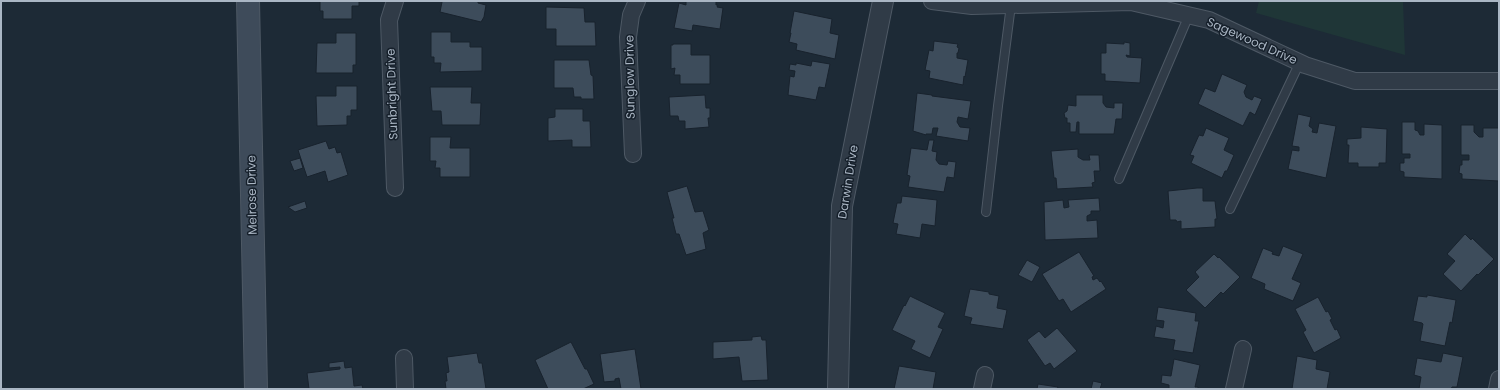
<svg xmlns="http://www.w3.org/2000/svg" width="1500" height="390" viewBox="0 0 1500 390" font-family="Poppins,sans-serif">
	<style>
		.green { fill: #1f3637 }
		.building { fill: #3d4c5b; stroke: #18222d }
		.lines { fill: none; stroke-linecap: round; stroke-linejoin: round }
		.service-casing { stroke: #4e5965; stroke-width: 10 }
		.minor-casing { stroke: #4e5965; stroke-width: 18 }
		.tertiary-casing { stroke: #4e5965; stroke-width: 22 }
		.secondary-casing { stroke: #4e5965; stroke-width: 24 }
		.service { stroke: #303b47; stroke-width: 8 }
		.minor { stroke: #303b47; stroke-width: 16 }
		.tertiary { stroke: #303b47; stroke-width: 20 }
		.secondary { stroke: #3e4b5a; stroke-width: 22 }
		.labels { text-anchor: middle; stroke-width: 3; stroke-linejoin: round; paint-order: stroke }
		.street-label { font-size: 12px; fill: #aab6c4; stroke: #16202b }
	</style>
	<rect width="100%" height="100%" fill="#1d2a36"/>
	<!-- green -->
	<path class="green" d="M1259 1H1403L1405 55 1256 13Z"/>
	<!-- building -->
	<path class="building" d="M320 1H359V6H352V19H323V11H320Z
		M441 1H478V3L486 5 484 17 481 22 440 12 442 2Z
		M686 1H716V5H718L717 7 723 8 720 29 693 25 692 31 674 28 679 3 686 5Z
		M546 7 584 8 585 22H595L596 46H556V29H546Z
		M794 11 832 19 830 33 839 35 835 59 796 50 797 44 789 42 791 33H790Z
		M431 32H451V42H470V47H482V71L440 72 441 63H434V57H431Z
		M336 33H356V65H353V73H316L317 43H336Z
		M934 41 958 44 957 47 959 48 958 53H957V58L968 60 965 77 964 76 963 85 929 78 930 71 925 70 929 50 933 51Z
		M1124 42 1130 43V56L1126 55 1127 57 1142 58 1140 83 1105 81V74H1101V53H1106V43L1124 44Z
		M673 44H691V55H710V84H680V75H674L675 68 671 69V45H673Z
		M554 60H589L591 75 593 76 594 99H581V97H574L573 88H554Z
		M812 61 830 64 825 88 819 87 816 100 788 95 790 76 794 77 795 71 789 70 790 64 796 65V63L811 66Z
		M1222 74 1247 85 1244 92 1246 97 1252 100 1254 96 1262 99 1255 115 1250 112 1243 126 1198 104 1205 88 1215 92Z
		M336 86H357V110H351V116H347V125L317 126 316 96H336Z
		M430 87H472L471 103H481L480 125H442L441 111H432Z
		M917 93 932 95V96L971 101 968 119 958 117 957 122 960 127 970 128 968 141 936 136 938 128H933L932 134H926V135L913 131Z
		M705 95 706 108H710V118H708L709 127 685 129V121H679L678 116H670L669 97Z
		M1076 95H1103V103L1106 107 1114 108V103H1123L1122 119H1116L1114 134H1079V122H1077L1076 132H1070V123H1067V118H1065L1064 113 1067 111 1068 105 1076 106Z
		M555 109H583V121H590L591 147H572V140L548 141V118L555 117Z
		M1298 114 1311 117 1309 126 1313 129 1312 132 1317 133 1319 123 1336 126 1326 178 1288 169 1292 150 1299 151V147L1292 146Z
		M1402 122H1415V130L1418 131 1420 135H1424V124L1442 125V179L1404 177V172L1400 171V163H1404V158H1410V154H1402Z
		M1461 125H1474V132L1479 137H1483V128H1499V181L1462 179V174L1459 173 1460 165H1462V160H1469V155H1461Z
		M1361 127 1387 129 1386 163H1379V167H1358V163H1348L1349 145H1347V139L1361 138Z
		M1206 128 1229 138 1224 150 1234 155 1227 171H1225L1222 178 1191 163 1194 156 1190 155 1199 135 1203 136Z
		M430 137H451L450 148H470V177H440V168H435L436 161H430Z
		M929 140H934L932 151 937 152 936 160 939 164 947 165 948 161 956 162 954 178 947 177 944 192 908 187 910 176 907 175 911 148 927 150Z
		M326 141 329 149 335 147 337 153 341 152 348 175 328 182 325 171 307 177 298 150Z
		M1078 149V157L1083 160H1090L1089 155H1099L1100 171H1094L1095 182 1092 183 1093 187 1057 189 1056 178H1054L1051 151Z
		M300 158 303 168 294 171 290 161Z
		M687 186 695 212 703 211 709 230 703 233 706 249 686 255 679 234H676L672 218H674L667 192Z
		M1197 188H1203V201H1215L1217 219H1215V227L1181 229V221L1177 222 1176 220H1170L1168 191Z
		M902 196 937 200 935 226 922 224 920 238 896 234 898 224 893 223 897 203H901Z
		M1099 198 1100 211H1091V214L1087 216V221L1097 220 1098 238 1045 240 1044 202 1063 200 1064 208 1069 207 1068 200Z
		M305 201 307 208 295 212 288 207Z
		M1465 234 1471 240 1472 238 1494 259 1478 275 1477 274 1461 291 1443 274 1455 261 1447 254Z
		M1283 246 1303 254 1292 279 1301 283 1293 301 1264 289 1265 284 1251 278 1263 248 1273 252 1272 254 1279 256Z
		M1079 252 1094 276 1092 277 1093 280 1097 278 1100 282 1101 281 1106 289 1071 312 1063 299 1059 301 1042 274Z
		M1214 254 1218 258 1219 257 1240 277 1223 294 1221 292 1205 308 1186 290 1199 277 1195 272Z
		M1027 260 1040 267 1032 282 1018 275Z
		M970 289 989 292V294L999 296 997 308 1007 310 1003 329 970 324 972 318 964 316Z
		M1427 295 1456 300 1452 323 1450 322 1445 346 1420 341 1423 324 1422 323 1413 321 1418 296 1427 297Z
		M910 296 945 313 938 327 943 329 930 358 911 349 915 341 892 330 904 305 905 306Z
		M1318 297 1326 312 1328 311 1332 319 1330 320 1335 330 1337 329 1341 338 1314 353 1303 332 1306 330 1295 309Z
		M1158 307 1196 313 1195 321H1199L1193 353 1173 350 1175 340 1154 337 1156 326 1163 328 1164 321 1156 320Z
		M1057 328 1077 351 1054 369 1050 363 1045 366 1027 340 1039 331 1045 338Z
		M761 336 762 340H766L768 380 742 381 739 357 713 359V342L752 340V337Z
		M571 342 585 369H587L594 384 583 389H548L535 360Z
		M635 349 641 389H621L619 378 615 379V381L604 382 600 354Z
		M477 353 479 363H482L486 389H446L445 381H447L446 373 449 372 447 357Z
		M1443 353 1463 357 1457 387H1452L1451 389H1419L1421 377 1414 375 1417 358 1441 362Z
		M1297 356 1317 360 1316 369 1330 372 1327 389H1292Z
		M1174 359 1200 365 1195 387H1198V389H1169V385L1161 383 1162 375 1171 376Z
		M344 361 345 368 352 367 354 386 362 385 363 389H309L307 373 340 369V367L329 368V363Z
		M899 366 936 372 933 389H894Z
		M1093 381 1102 383 1100 389H1091Z
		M1038 384 1058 387 1057 389H1037Z"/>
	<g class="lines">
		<!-- service casing -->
		<g class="service-casing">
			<path id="service" d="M1119 179 1189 15
				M1230 209 1300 62
				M986 212 998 106 1011 5"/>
		</g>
		<!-- minor casing -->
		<g class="minor-casing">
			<path id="minor" d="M395 1 389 20 395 188
				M932 1 972 6 1131 2 1209 20 1305 65 1355 81H1499
				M633 154 628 37 631 15 637 1
				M404 358 405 389
				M982 389 985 375
				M1234 389 1243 349
				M1497 389 1499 379"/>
		</g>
		<!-- tertiary casing -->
		<g class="tertiary-casing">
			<path id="tertiary" d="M838 389 842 206 883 1"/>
		</g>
		<!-- secondary casing -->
		<g class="secondary-casing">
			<path id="secondary" d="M248 1 256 389"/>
		</g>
		<!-- service -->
		<use href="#service" class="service"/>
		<!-- minor -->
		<use href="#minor" class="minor"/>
		<!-- tertiary -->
		<use href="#tertiary" class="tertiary"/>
		<!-- secondary -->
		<use href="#secondary" class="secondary"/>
	</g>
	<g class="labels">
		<!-- street labels -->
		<g class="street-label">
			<text transform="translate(1252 41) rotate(24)" y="4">Sagewood Drive</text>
			<text transform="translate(630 77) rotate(-91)" y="4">Sunglow Drive</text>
			<text transform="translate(392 94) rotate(-92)" y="4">Sunbright Drive</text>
			<text transform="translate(848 182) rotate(-81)" y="4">Darwin Drive</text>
			<text transform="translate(252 195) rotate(-91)" y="4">Melrose Drive</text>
		</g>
	</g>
	<!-- border -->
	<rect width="1500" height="390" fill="none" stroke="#aab6c4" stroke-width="4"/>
</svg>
